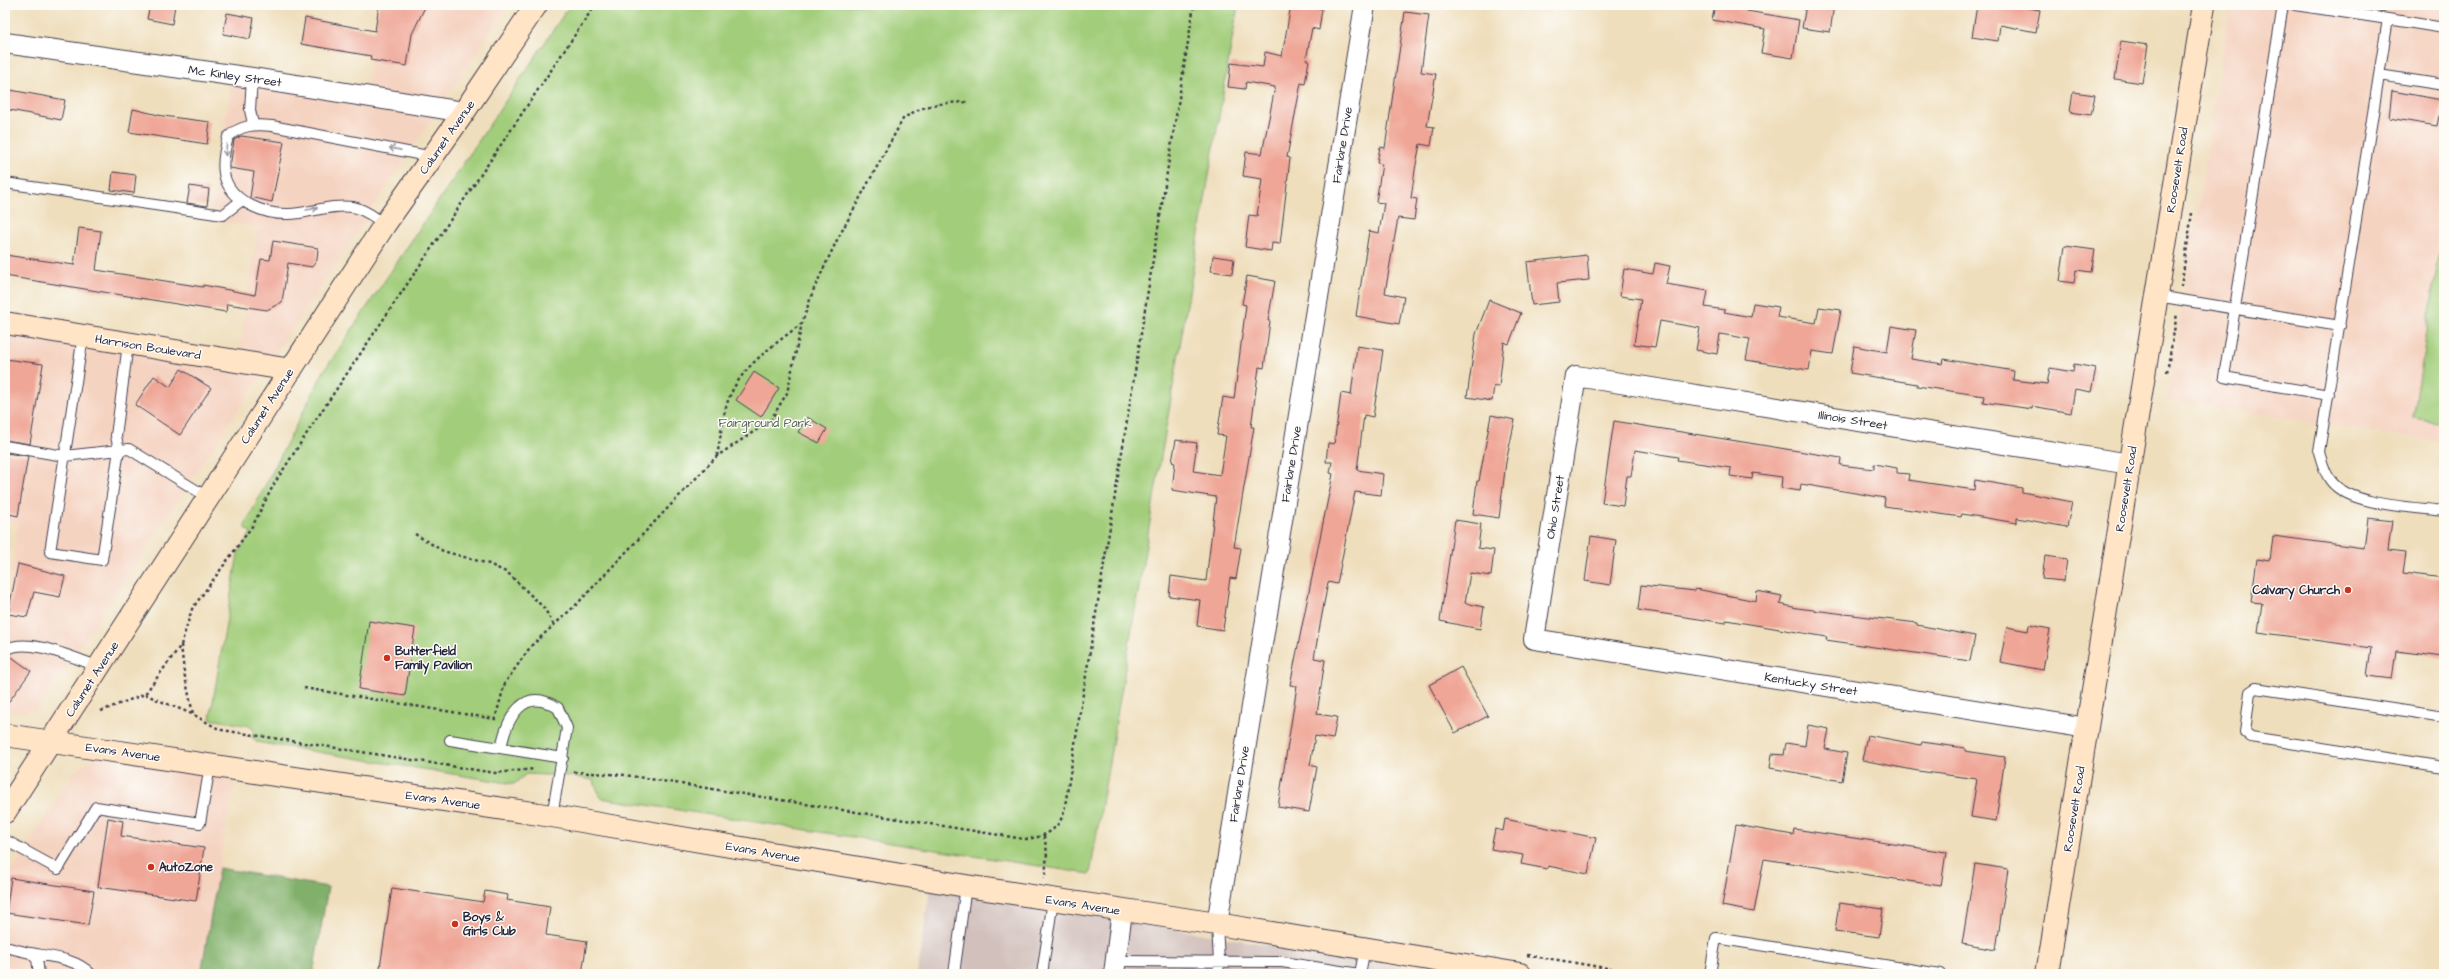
<svg xmlns="http://www.w3.org/2000/svg" width="2449" height="979" viewBox="0 0 2449 979" font-family="'Architects Daughter',sans-serif">
	<style>
		.built { fill: #f5d3c1 }
		.industrial { fill: #d1c0bc }
		.green { fill: #a2cd7a; stroke: #62785a }
		.forest { fill: #81b06a; stroke: #526952 }
		.building { fill: #efa696 }
		.lines { fill: none; stroke-linecap: round; stroke-linejoin: round }
		.lane-casing { stroke: #413e4e; stroke-width: 12 }
		.street-casing { stroke: #413e4e; stroke-width: 22 }
		.secondary-casing { stroke: #413e4e; stroke-width: 24 }
		.path { stroke: #413e4e; stroke-width: 2.5; stroke-dasharray: 3 3; stroke-linecap: butt }
		.lane { stroke: #fff; stroke-width: 10 }
		.street { stroke: #fff; stroke-width: 20 }
		.secondary { stroke: #ffe4c6; stroke-width: 22 }
		.oneway { stroke: #9c9ca7 }
		.poi-dot { fill: #c8321e; stroke: #fdfcf7; stroke-width: 1.5 }
		.labels { text-anchor: middle; stroke-width: 3; stroke-linejoin: round; paint-order: stroke }
		.street-label { font-size: 12px; fill: #22223b; stroke: #fdfcf7 }
		.park-label { font-size: 12px; fill: #4f5e51; stroke: #fdfcf7 }
		.poi-label { font-size: 12px; font-weight: bold; fill: #22223b; stroke: #fdfcf7; text-anchor: start }
	</style>
	<rect width="100%" height="100%" fill="#fdfcf7"/>
	<filter id="ink" filterUnits="userSpaceOnUse"><feTurbulence type="fractalNoise" baseFrequency=".025" numOctaves="2"/><feDisplacementMap in="SourceGraphic" scale="8" xChannelSelector="R" yChannelSelector="G"/><feConvolveMatrix kernelMatrix="1 2 1 2 8 2 1 2 1" color-interpolation-filters="sRGB"/></filter>
	<filter id="wash" filterUnits="userSpaceOnUse"><feTurbulence type="fractalNoise" baseFrequency=".012" numOctaves="4" result="noise"/><feDisplacementMap in="SourceGraphic" scale="16" xChannelSelector="R" yChannelSelector="G"/><feGaussianBlur stdDeviation="0.9" result="paint"/><feColorMatrix in="noise" values="0 0 0 0 0 0 0 0 0 0 0 0 0 0 0 0 0 1.4 0 .05"/><feComposite in="paint" operator="in"/></filter>
	<g filter="url(#wash)">
		<rect width="100%" height="100%" fill="#efdebc"/>
		<!-- built -->
		<path class="built" d="M379 5H508L42 704 35 711 5 712V617L18 523 5 521V323L238 361 258 227 209 220 233 75 365 96Z
			M2230 5H2444V443L2167 400Z
			M97 756 234 780 201 974H5V872L15 866 73 773Z"/>
		<!-- industrial -->
		<path class="industrial" d="M930 889 1434 972V974H917Z"/>
		<!-- green -->
		<path class="green" d="M570 5H1238L1090 874 601 798 593 780 569 776 526 774 514 784 256 742 252 738 254 731 251 726 210 719 238 553 251 533 244 527 324 371Z
			M2444 224V423L2413 418Z"/>
		<!-- forest -->
		<path class="forest" d="M219 868 328 887 313 974H201Z"/>
		<g id="blocks">
			<!-- building -->
			<path class="building" d="M150 5H175L172 24 147 19Z
				M379 5H426L412 34 407 66 370 60 371 56 301 44 305 18 375 31Z
				M1291 5H1318V8L1322 9 1319 30 1312 28 1306 60H1309L1305 84 1301 83 1287 157 1290 158 1280 244 1272 243 1271 251 1245 247 1249 215 1257 216 1262 179 1243 176 1246 152 1262 154 1275 87 1246 82 1245 89 1228 87 1231 63 1263 67 1265 52 1282 56Z
				M1715 5H1748L1747 11 1799 20 1793 58 1761 53 1765 29 1712 20Z
				M1806 5H1834L1830 32 1802 28Z
				M1977 5H2012L2040 10 2036 32 2000 25 1998 41 1972 37Z
				M1405 12 1429 15 1421 72 1436 74 1427 126 1434 127 1431 146 1420 144 1415 170 1411 198 1417 199 1414 220 1398 218 1385 293 1404 297 1399 324 1356 316 1369 231 1379 233 1384 203 1376 202 1382 164 1377 163 1380 147 1385 148Z
				M227 13 254 18 250 39 223 34Z
				M2121 41 2148 45 2142 83 2115 79Z
				M5 89 65 100 61 120 5 109Z
				M2392 91 2442 100 2437 126 2389 118Z
				M2073 92 2095 95 2091 115 2070 112Z
				M133 109 163 116 210 122 207 144 129 132Z
				M241 136 284 142 272 202 250 197 254 172 230 168 234 140Z
				M113 172 136 175 134 193 111 190Z
				M190 186 209 189 207 206 187 203Z
				M79 228 101 231 96 270 203 287V285L255 295 261 259 270 260 273 241 318 248 317 260 312 267 288 263 282 302 267 310 227 304 226 312 5 276V255L74 265Z
				M2065 246 2095 250 2091 272 2076 270 2074 283 2060 281Z
				M1587 255 1589 280 1557 283 1559 302 1532 305 1527 262Z
				M1213 256 1234 259 1232 274 1211 271Z
				M1655 263 1670 266 1666 284 1708 291 1705 307 1725 310 1724 312 1751 317 1753 303 1779 307 1777 317 1816 323 1819 307 1841 310 1833 354 1812 351 1809 370 1746 360 1750 339 1720 334 1717 354 1696 350 1700 328 1660 321 1655 347 1634 344 1641 299 1620 296 1624 269 1653 274Z
				M1247 276 1275 281 1268 321H1270L1264 368 1259 367 1251 427H1254L1234 547 1241 548 1236 579 1230 578 1223 630 1197 626 1200 600 1169 596 1171 576 1206 581 1216 497 1172 490 1175 463 1172 462 1176 440 1197 443 1193 471 1220 475 1226 436 1217 435 1223 397 1234 399 1246 305 1242 304Z
				M1489 300 1521 313 1509 344 1504 342 1499 387 1494 386 1492 401 1467 397 1476 334Z
				M1891 326 1916 330 1911 359 1943 364 1944 359 2014 371 2013 380 2047 384 2050 368 2073 372 2074 364 2096 368 2091 392 2075 389 2071 413 2032 406V409L1983 402 1984 396 1917 386V384L1850 373 1854 346 1887 352Z
				M1357 346 1383 350 1373 417 1364 415 1357 470 1383 474 1381 495 1355 492 1337 584 1328 582 1314 658 1325 660 1317 714 1337 717 1333 739 1315 736 1310 765 1317 767 1309 812 1278 807 1297 686 1290 685 1333 474 1330 473 1332 462H1326L1328 443 1334 444 1341 393 1351 395Z
				M5 359 43 364 30 444 5 440Z
				M181 369 211 388 180 435 135 405 154 376 170 387Z
				M754 372 779 388 761 417 736 400Z
				M1491 415 1515 420 1506 462 1499 518 1473 514 1477 481H1479Z
				M807 417 827 429 819 443 798 432Z
				M1614 421 1841 458 1840 465 1874 469V464L1897 468V473L1909 474 1908 480 1974 490 1975 480 2022 488V492L2072 502 2067 527 2017 518V523L1962 514 1961 517 1884 506 1885 498 1801 484 1800 491 1781 488 1782 477 1753 473 1752 479 1730 476 1731 468 1677 460 1678 457 1635 450 1631 476H1627L1623 506 1602 503Z
				M5 453 28 456 18 516 5 513Z
				M2368 518 2392 521 2388 551 2406 553 2403 573 2444 578V657L2396 651 2392 679 2367 676 2371 648 2258 632 2262 603 2251 602 2257 559 2270 561 2273 536 2364 548Z
				M1455 520 1481 524 1478 548 1494 550 1491 576 1470 573 1465 603 1484 607 1480 629 1440 621Z
				M1591 536 1616 540 1610 585 1585 581Z
				M2045 556 2067 559 2064 581 2042 579Z
				M18 564 65 576 60 597 34 592 27 617 8 614Z
				M1641 585 1695 591 1696 589 1756 601 1757 591 1782 596 1780 604 1797 608 1917 623V625L1975 636 1970 661 1826 640 1827 637 1726 620V623L1638 610Z
				M369 621 415 628 405 696 359 689Z
				M2029 625 2050 629 2043 670 2000 662 2007 627 2028 631Z
				M9 655 31 671 5 707V656Z
				M1461 667 1488 716 1455 733 1429 685Z
				M1808 725 1829 729 1825 749 1847 753 1842 781 1770 768 1772 754 1784 755 1786 743 1805 746Z
				M1867 735 1921 745 1922 742 1965 748V751L2005 757 1996 821 1971 817 1977 779 1918 771 1862 760Z
				M108 818 123 821 121 836 204 848 196 901 98 887Z
				M1505 819 1596 838 1588 874 1548 866 1547 869 1521 864 1523 855 1491 849 1495 829 1503 831Z
				M1736 825 1793 835 1794 829 1946 852 1941 886 1764 859 1754 912 1722 906Z
				M1975 864 2008 869 1996 950 1962 944Z
				M11 878 94 891 88 925 6 913Z
				M392 888 483 902 485 891 508 895 507 900 550 907 546 935 587 941 582 974H379Z
				M1839 903 1883 909 1879 937 1835 931Z"/>
		</g>
	</g>
	<g filter="url(#ink)">
		<use href="#blocks" fill-opacity="0" stroke="#413e4e" stroke-width="1"/>
		<g class="lines">
			<!-- lane casing -->
			<g class="lane-casing">
				<path id="lane" d="M2283 5 2224 377 2329 395
					M2295 5 2388 19
					M2444 28 2388 19 2319 452C2322 462 2324 472 2331 481 2350 506 2414 507 2444 511
					M2379 75 2444 85
					M252 78 250 110 253 124
					M5 183 223 215 242 200
					M385 224C375 218 365 209 353 207 331 204 310 213 289 214 265 215 228 201 224 173 222 162 225 148 228 137 241 125 254 124 272 126L433 157
					M2157 296 2340 326
					M83 336 50 552 102 560 119 450 116 436 128 344
					M5 446 64 456 129 449 209 498
					M5 650C29 636 75 659 100 667
					M2444 717 2256 688 2250 692 2245 732 2251 737 2444 767
					M450 740 563 758
					M501 748C507 718 523 685 558 708L567 728 552 816
					M5 840 58 869 96 807 200 823 210 766
					M1217 924 1219 962 1218 974
					M5 947 30 953 37 959 39 974
					M30 953C52 957 75 958 91 974
					M1116 961 1282 962 1360 974
					M954 974 966 886
					M1042 974 1053 900
					M1360 974 1365 948
					M1710 974 1716 938 1940 974"/>
			</g>
			<!-- street casing -->
			<g class="street-casing">
				<path id="street" d="M5 43 252 78 464 112
					M2087 728 1534 639 1576 376 2130 464
					M1217 924 1365 5
					M1114 974 1122 911"/>
			</g>
			<!-- secondary casing -->
			<g class="secondary-casing">
				<path id="secondary" d="M5 323 291 370
					M5 735 552 816 966 886 1217 924 1520 974
					M5 812 385 224 464 112 536 5
					M2047 974 2204 5"/>
			</g>
			<!-- path -->
			<path class="path" d="M2181 287 2192 213
				M2167 372 2177 314
				M717 456C721 437 722 416 729 398 742 365 775 345 802 323
				M415 534 443 551 489 564 508 573 544 608 554 625
				M181 645 184 672 193 714
				M304 688 495 719 505 683 531 646 577 604 717 456 770 421 787 393 802 323 813 291 837 240 903 119C924 103 944 103 969 102
				M145 694C161 702 176 707 192 714 203 719 209 725 222 730L495 773 535 769
				M101 711 145 694 181 645 192 609 253 525 274 484 309 430 595 5
				M574 772 625 775 1024 839C1043 838 1058 831 1064 812L1194 5
				M1044 836 1047 852 1045 878
				M1527 955 1643 974"/>
			<!-- lane -->
			<use href="#lane" class="lane"/>
			<!-- street -->
			<use href="#street" class="street"/>
			<!-- secondary -->
			<use href="#secondary" class="secondary"/>
		</g>
		<!-- one-way arrows -->
		<defs><path id="oneway-shaft" d="M-6 0H5M1.5-3L5.5 0L1.5 3" fill="none" stroke-width="1.6" stroke-linecap="round" stroke-linejoin="round"/></defs>
		<g class="oneway">
			<use href="#oneway-shaft" transform="translate(395 149) rotate(-169)"/>
			<use href="#oneway-shaft" transform="translate(226 150) rotate(96)"/>
			<use href="#oneway-shaft" transform="translate(312 209) rotate(-10)"/>
		</g>
	</g>
	<!-- markers -->
	<g class="poi-dot">
		<circle cx="2348" cy="590" r="4"/>
		<circle cx="387" cy="658" r="4"/>
		<circle cx="151" cy="867" r="4"/>
		<circle cx="455" cy="924" r="4"/>
	</g>
	<g class="labels">
		<!-- street labels -->
		<g class="street-label">
			<text transform="translate(235 76) rotate(8)" y="4">Mc Kinley Street</text>
			<text transform="translate(447 137) rotate(-55)" y="4">Calumet Avenue</text>
			<text transform="translate(1342 145) rotate(-81)" y="4">Fairlane Drive</text>
			<text transform="translate(2177 170) rotate(-81)" y="4">Roosevelt Road</text>
			<text transform="translate(148 347) rotate(9)" y="4">Harrison Boulevard</text>
			<text transform="translate(267 406) rotate(-57)" y="4">Calumet Avenue</text>
			<text transform="translate(1853 420) rotate(9)" y="4">Illinois Street</text>
			<text transform="translate(1291 464) rotate(-81)" y="4">Fairlane Drive</text>
			<text transform="translate(2126 489) rotate(-81)" y="4">Roosevelt Road</text>
			<text transform="translate(1555 507) rotate(-81)" y="4">Ohio Street</text>
			<text transform="translate(92 679) rotate(-57)" y="4">Calumet Avenue</text>
			<text transform="translate(1811 684) rotate(9)" y="4">Kentucky Street</text>
			<text transform="translate(123 752) rotate(8)" y="4">Evans Avenue</text>
			<text transform="translate(1239 784) rotate(-81)" y="4">Fairlane Drive</text>
			<text transform="translate(443 800) rotate(8)" y="4">Evans Avenue</text>
			<text transform="translate(2074 809) rotate(-81)" y="4">Roosevelt Road</text>
			<text transform="translate(763 852) rotate(10)" y="4">Evans Avenue</text>
			<text transform="translate(1083 905) rotate(9)" y="4">Evans Avenue</text>
		</g>
		<!-- park labels -->
		<g class="park-label">
			<text x="765" y="427">Fairground Park</text>
		</g>
		<!-- poi labels -->
		<g class="poi-label">
			<text x="2340" y="594" text-anchor="end">Calvary Church</text>
			<text x="395" y="655">Butterfield<tspan x="395" dy="14">Family Pavilion</tspan></text>
			<text x="159" y="871">AutoZone</text>
			<text x="463" y="921">Boys &amp;<tspan x="463" dy="14">Girls Club</tspan></text>
		</g>
	</g>
	<!-- margin -->
	<rect width="2449" height="979" fill="none" stroke="#fdfcf7" stroke-width="20"/>
</svg>
